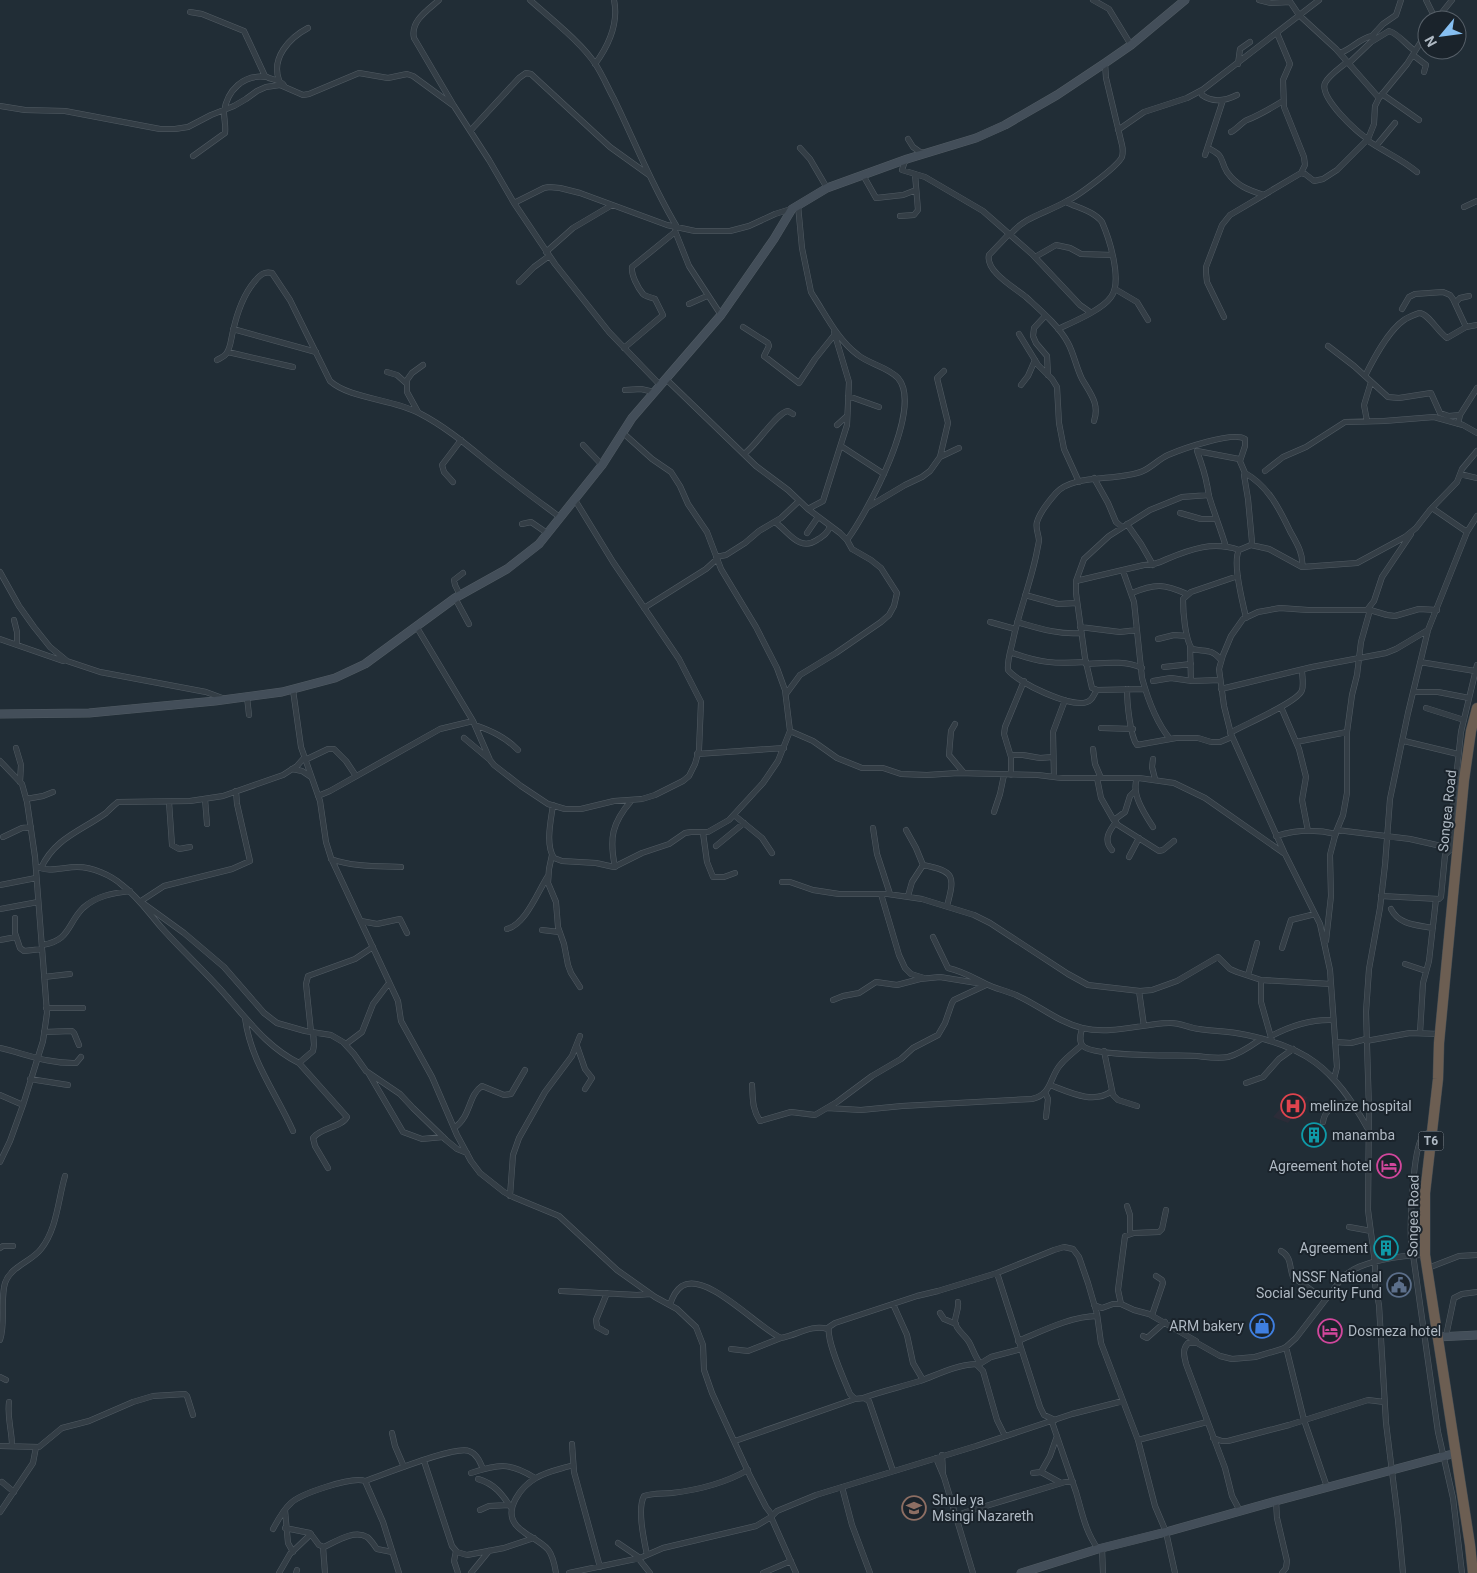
<svg xmlns="http://www.w3.org/2000/svg" width="1477" height="1573" viewBox="0 0 1477 1573" font-family="Roboto,sans-serif">
	<style>
		.medical { fill: #2c2c38 }
		.lines { fill: none; stroke-linecap: round; stroke-linejoin: round }
		.street-casing { stroke: #525c64; stroke-width: 6 }
		.secondary-casing { stroke: #525c64; stroke-width: 9 }
		.highway-casing { stroke: #3f4951; stroke-width: 11 }
		.street { stroke: #343e46; stroke-width: 5 }
		.secondary { stroke: #434e59; stroke-width: 8 }
		.highway { stroke: #6c5e52; stroke-width: 10 }
		.labels { text-anchor: middle; stroke-width: 4; stroke-linejoin: round; paint-order: stroke }
		.shield { fill: #1a232b; stroke: #828c95; stroke-width: 1 }
		.shield-label { font-size: 12px; font-weight: bold; fill: #afb9c3 }
		.street-label { font-size: 14px; fill: #afb9c3; stroke: #1a232b }
		.poi-label { font-size: 14px; fill: #afb9c3; stroke: #1a232b; text-anchor: start }
	</style>
	<rect width="100%" height="100%" fill="#212d36"/>
	<!-- medical -->
	<path class="medical" d="M1294 1093 1308 1097 1288 1123 1273 1117Z"/>
	<g class="lines">
		<!-- street casing -->
		<g class="street-casing">
			<path id="street" d="M439 0C428 10 410 21 414 38L454 106 489 160 514 203 555 264 609 332 661 386
				M530 0C550 18 582 43 596 65 603 76 608 88 614 99 635 142 652 186 677 227
				M1093 0 1109 9 1131 45
				M1259 0 1271 3 1290 2
				M1289 0 1299 15 1336 49 1379 98
				M1426 0 1436 20
				M190 12 202 14 244 31 265 76C272 81 280 78 285 87
				M1436 20 1452 0
				M1277 33 1290 64 1283 80 1284 107 1304 157 1305 165 1301 173
				M1372 36 1383 24 1396 15 1401 0
				M1340 53C1352 49 1360 38 1372 36L1374 37
				M1413 55 1426 65 1424 72
				M1347 62C1340 68 1329 75 1325 83 1319 97 1357 133 1368 139
				M1349 63 1371 42 1389 31C1399 34 1406 45 1415 51
				M595 64C609 45 619 24 614 0
				M1238 64 1240 49 1250 42
				M279 80C271 58 289 38 308 28
				M1382 94 1419 120
				M1237 95C1225 101 1213 103 1202 95L1201 91 1319 0
				M0 106 25 110 65 111 160 129H175L188 127 211 115 234 106 246 99 257 91 266 87 280 85 303 95 309 94 359 73 388 78 407 74 413 76 454 106
				M471 130 519 78 526 73 531 74 610 147 649 175
				M1118 130 1144 112 1187 98 1202 90
				M1231 132C1237 129 1242 122 1247 120 1260 115 1271 108 1283 101
				M908 139 913 147 920 152H923
				M1367 140C1384 152 1402 159 1417 172
				M1376 146 1395 123
				M800 148 810 159 827 188
				M1208 148C1226 157 1219 159 1227 172 1237 186 1248 190 1264 195
				M1205 155 1223 100
				M193 156 225 133C226 126 224 119 224 112 227 90 244 74 266 77
				M905 161 902 170 925 177 983 211 1032 254 1080 305 1090 312
				M863 175 876 198 903 195 916 190
				M514 203 544 188 549 187 560 188 580 193 667 225 695 231H730L749 226 775 214 791 209
				M798 205 802 248 811 292 814 297C827 317 838 340 858 355 869 364 888 367 898 378 924 408 867 513 847 540
				M1464 207 1477 201
				M900 216 914 215 918 210 915 174
				M675 231 689 266 721 315
				M1009 234 989 255C985 271 1015 288 1026 297 1040 310 1059 326 1068 343 1074 354 1076 367 1082 379 1090 393 1100 404 1094 421
				M1010 235C1025 216 1047 213 1067 201 1078 196 1117 167 1122 157 1123 153 1123 149 1122 145L1106 78 1105 63
				M546 252 573 228 612 205
				M1035 257 1056 245 1070 248 1081 254 1112 255
				M519 282 534 267 549 256
				M1115 289 1137 302 1148 320
				M1455 303 1460 298 1469 296
				M689 304 707 296
				M1402 309 1409 297 1415 294 1443 292 1450 295 1453 299 1466 327
				M1045 316 1034 328 1033 336 1036 343 1047 356 1048 375
				M1224 317 1207 282 1206 273V267L1222 225 1230 215 1301 173 1305 174 1314 181 1323 179 1337 170 1368 139 1374 124 1375 106 1379 98 1407 64 1427 32
				M743 327 768 343 769 346 764 356 799 383 815 359 835 334
				M233 329 316 352
				M1058 329C1073 322 1102 310 1111 297 1123 281 1109 238 1102 222 1094 211 1078 208 1066 202
				M1019 334 1038 365 1052 379 1057 387 1059 423 1064 449 1079 482
				M1328 346 1354 366 1388 397 1399 398 1431 393 1440 413 1449 416 1460 415
				M624 348 663 315 655 299C651 297 646 297 643 294 638 288 631 275 632 267L675 232
				M228 352 293 367
				M217 360C220 358 224 357 226 354 231 348 231 338 233 331 237 313 243 295 255 281 260 275 264 271 272 273L290 300 330 381C350 399 393 399 419 413 454 431 481 458 512 481 528 494 545 506 561 518
				M387 372 397 375 406 383
				M1365 376C1374 358 1388 331 1404 320 1408 317 1414 315 1419 313 1428 313 1438 332 1447 338L1466 327 1477 325
				M667 380 756 466 788 490 808 509 840 533 847 540 852 549 871 560 881 568 897 593 894 606 889 615 881 622 836 653 800 675 786 694
				M1021 385 1028 376 1035 360
				M625 390 641 389 654 392
				M848 396 879 407
				M418 412 407 392V380L412 373 423 365
				M1367 421 1364 405 1371 382
				M1458 424 1460 415 1477 388
				M837 425 847 416
				M583 445 602 465
				M841 446 884 474
				M1197 451 1239 459 1245 473 1244 475 1248 499 1252 542 1251 545 1239 550C1232 563 1243 603 1246 618
				M1197 451C1201 462 1205 473 1207 485 1208 488 1208 492 1209 496 1214 513 1221 530 1226 547
				M744 454C756 446 777 412 788 411L793 414
				M940 457 959 448
				M1265 471 1283 457 1306 447 1345 422 1384 421 1434 417 1463 425 1477 433
				M1245 473C1268 486 1279 508 1290 531 1296 542 1304 554 1302 567
				M1460 474 1477 478
				M1094 478 1108 503 1116 522 1122 527
				M453 482 444 472 442 465 461 440
				M868 507 905 485 922 477 930 471 940 457 948 423 937 378 944 371
				M1432 508 1467 532
				M808 509 823 501 847 425 849 382 834 332
				M1180 513 1201 519H1216
				M775 522C789 532 799 552 817 540 823 536 828 533 830 526
				M522 524 531 522 547 533
				M1127 524 1141 544 1153 565
				M807 533 818 517
				M1251 545 1269 549 1302 567 1357 563 1405 537 1416 528 1430 510 1457 482 1462 469 1477 451
				M716 557 726 555 745 543 759 531 781 518 799 501
				M1123 571 1134 602 1142 678C1148 700 1156 722 1170 739
				M0 572 19 606 34 627 50 647 67 661 100 672 206 692 225 699
				M1076 581 1144 565C1153 565 1159 563 1167 559 1191 549 1213 541 1239 550
				M1132 593C1156 583 1164 584 1187 594
				M460 595 455 585 454 580 463 573
				M1025 595 1058 604 1077 603
				M455 598 469 624
				M644 608 706 569 717 559
				M1367 610 1374 601 1382 577 1411 534
				M14 620 17 632V645
				M990 622 1015 629
				M1017 622C1038 628 1059 635 1081 633
				M416 626 473 721 490 760 494 765 521 786 548 804 565 809H581L614 801 642 799 655 795 683 781 689 776 695 764 699 750 701 702 679 659 613 562 575 500
				M1080 627 1120 632 1137 630
				M0 639 63 661
				M1158 639 1174 635 1187 636
				M1190 647 1191 681
				M1010 652C1039 663 1055 664 1086 662
				M1221 660C1211 648 1206 652 1192 649 1185 639 1183 612 1183 599L1191 592 1238 576
				M1420 662 1475 671
				M1086 664C1104 663 1125 660 1142 668
				M1164 667 1191 664
				M1153 681 1171 678 1192 681 1220 680
				M1127 689C1127 702 1130 736 1137 745L1176 738H1198L1211 742H1220L1232 737
				M1145 689 1097 690 1092 688 1085 658 1076 593V581L1084 559 1109 536 1150 510 1182 497 1209 495
				M1221 689 1312 667 1386 653 1396 649 1428 630
				M293 690 301 747 320 801 326 842 331 858 398 1001 401 1021 432 1077 457 1135 471 1161 480 1173 504 1192 513 1197 559 1216 617 1270 655 1297 677 1309 696 1327 703 1345 704 1370 712 1393 750 1476 766 1507 772 1515
				M1097 690C1093 695 1093 700 1087 702 1071 708 1018 683 1008 670 1007 660 1011 650 1013 640 1019 612 1030 584 1036 556 1037 551 1038 546 1039 541 1039 535 1035 528 1037 522 1040 512 1049 501 1056 493 1074 473 1118 482 1143 471 1152 467 1159 459 1168 455 1182 449 1233 431 1245 439V446L1240 461
				M1414 692H1438L1469 698
				M247 697 249 715
				M1281 707 1299 749 1306 777 1302 800 1308 831
				M1426 708 1464 720
				M955 724 951 731 949 755 964 773
				M475 725C492 731 505 737 518 750
				M1101 728 1133 729
				M790 731 813 741 837 758 862 768H883L901 774 927 775 958 773 1038 775 1062 778H1139L1174 783 1205 798 1285 854 1320 924 1330 970 1337 1067 1334 1079
				M1230 733C1243 725 1299 702 1302 690 1304 684 1302 676 1302 670
				M464 738 489 759
				M1404 741 1458 754
				M1296 742 1347 732
				M16 748 21 765 20 782
				M1093 749 1095 764 1101 778
				M697 754 784 748
				M1011 755H1023L1040 758 1053 757
				M1153 759 1152 767 1155 779
				M305 760 328 749H334L346 761 356 776
				M0 761 22 784 27 802 35 857 47 1013 43 1041 23 1105 10 1141 0 1162
				M292 769 302 771 311 777
				M1011 775V757L1004 734 1005 727 1024 681
				M1054 777 1053 732 1065 700
				M1097 778 1101 798 1113 819 1118 825 1159 851 1163 850 1174 841
				M1137 778C1131 794 1144 813 1153 827
				M318 796 330 791 440 729 473 721
				M26 799 43 796 53 792
				M205 799 207 824
				M169 802 172 845 179 849 190 847
				M553 805C551 820 545 845 554 858L562 861 596 863 614 867 642 853 669 844 685 833 691 832H708L729 820 763 783 778 761 790 731 785 690 777 668 756 627 721 569 707 532 688 504 680 486 671 472 652 459 622 432
				M994 812 1000 794 1004 775
				M734 815 762 838 772 853
				M1114 820 1125 812 1130 796 1135 791
				M873 828 877 854 890 894
				M906 830 916 848 923 865 912 882 908 896
				M1337 830 1410 839 1450 848
				M703 833 707 862 713 877H724L735 873
				M1276 836C1295 830 1316 829 1336 834
				M3 837 22 828 31 827
				M716 846 744 823
				M1112 850C1103 840 1109 831 1116 822
				M1450 850 1454 798 1461 732 1477 665
				M1284 852 1231 734 1224 706 1219 669 1223 655 1231 636 1243 619 1258 612 1280 608 1308 610H1370L1387 615 1395 616 1419 609 1437 610
				M552 855 549 869 548 883 556 902 558 927 564 944 568 965 571 973 580 987
				M1129 857 1139 838
				M331 859C353 867 378 866 401 867
				M923 865C955 871 955 876 947 906
				M36 866C48 873 63 867 77 867 92 867 111 875 122 885 138 897 148 912 161 927 183 952 208 974 229 999 251 1024 269 1048 299 1063
				M615 867C609 838 612 823 631 801
				M41 868C55 838 81 831 106 813 110 809 114 805 118 802L190 801 223 796 283 775 297 766 304 758
				M782 882H790L813 890 839 894H888L922 899 974 915 990 923 1068 974 1088 985 1140 991 1152 990 1177 981 1218 957 1230 969 1237 972 1261 980
				M0 885 36 878
				M881 894 899 955 905 968 911 974 924 978
				M1381 896 1439 899 1441 897 1445 855 1450 850 1454 849
				M141 901 164 886 232 869 250 861 237 804 236 791
				M144 904 184 933 224 967 264 1013 277 1023 305 1031 331 1035 343 1042 354 1054 366 1071 400 1094 413 1108 446 1140 457 1149 467 1153
				M0 909 38 902
				M1391 909C1399 925 1417 925 1433 928
				M15 918V933L20 948 24 951 42 949
				M361 921 377 924 400 919 407 933
				M507 929C526 924 538 891 548 876
				M542 930 559 932
				M933 937 948 968C962 971 972 977 986 984 996 989 1008 991 1018 996 1040 1006 1058 1022 1082 1028 1112 1035 1140 1024 1169 1023 1179 1022 1189 1028 1199 1029 1211 1031 1224 1031 1236 1033 1306 1045 1334 1068 1368 1129
				M0 940 16 937
				M1326 941 1331 896 1330 855 1336 832 1343 815 1347 793V732L1352 695 1357 675 1361 642 1370 610
				M42 945C70 941 67 924 83 908 96 896 113 893 130 891
				M1282 948 1291 920 1315 914
				M1405 964 1426 971
				M1248 975 1257 943
				M44 977 70 974
				M1139 991 1144 1026
				M833 1000 843 996 859 993 876 982 897 985 920 979 940 977 983 984
				M46 1008H83
				M245 1018C251 1062 275 1091 293 1131
				M1082 1028C1081 1033 1078 1041 1083 1046 1094 1057 1178 1055 1197 1056 1207 1057 1217 1059 1228 1057 1240 1054 1251 1046 1261 1039
				M44 1032 72 1031 74 1033 79 1045
				M311 1032 306 984 308 976 355 959 373 947
				M313 1032 314 1045 313 1051 299 1063 347 1117C341 1128 321 1127 313 1138L315 1146 328 1168
				M1420 1033 1423 983 1429 961 1436 899
				M1271 1036C1290 1026 1312 1019 1333 1020
				M1272 1041 1261 1002V980L1331 984
				M1366 1041 1410 1033 1440 1034
				M1335 1042 1351 1043 1366 1039
				M346 1044 362 1032 373 1004 389 983
				M577 1046 585 1069 592 1078 585 1089
				M0 1048C26 1054 49 1064 76 1063L81 1057
				M1104 1051 1113 1095 1118 1100 1137 1106
				M369 1074 403 1132 422 1139 443 1137
				M30 1079 68 1085
				M1246 1083 1263 1077 1279 1059 1293 1049
				M752 1085C753 1099 752 1109 760 1121L791 1112 815 1115 837 1102 872 1076 901 1059 913 1048 938 1035 945 1023 952 1003 954 1000 986 985
				M1050 1085C1069 1092 1093 1105 1112 1091
				M1045 1092 1048 1099 1046 1117
				M0 1095 23 1105
				M827 1108 861 1110 902 1106 1032 1099C1053 1094 1049 1077 1061 1064 1067 1057 1075 1051 1082 1045
				M1323 1122C1325 1107 1338 1105 1351 1101
				M454 1128C471 1117 468 1095 482 1086L504 1095 511 1094 525 1070
				M1431 1131C1428 1133 1424 1135 1422 1138 1413 1150 1410 1223 1411 1240L1438 1432 1453 1498 1462 1573
				M510 1196 513 1155 519 1138 545 1092 572 1056 580 1036
				M1127 1206 1130 1215V1234
				M1349 1227 1371 1231
				M0 1248 3 1246H13
				M1281 1251C1292 1257 1289 1267 1293 1277L1314 1292 1327 1298
				M1428 1268 1459 1256 1477 1255
				M997 1273 1040 1407 1044 1415 1055 1420
				M561 1291 637 1295 650 1294
				M958 1302C959 1310 955 1315 955 1322 956 1330 965 1335 969 1342 973 1349 975 1357 980 1363
				M893 1304 907 1335 913 1363 923 1380
				M1121 1304 1118 1290 1125 1236 1134 1233 1159 1232 1162 1229 1166 1210
				M670 1305C672 1298 676 1290 682 1286 707 1271 758 1328 781 1338 798 1335 811 1324 828 1329
				M1094 1305 1102 1308 1113 1304H1121L1134 1310 1149 1314 1196 1341
				M940 1313 944 1319 956 1324
				M1152 1315 1163 1283 1162 1280 1156 1276
				M606 1332 597 1327 596 1320 607 1293
				M1143 1336 1147 1338 1165 1322
				M1446 1336 1454 1298 1462 1294 1477 1292
				M0 1340C6 1322 0 1301 5 1283 11 1266 31 1262 41 1249 57 1229 58 1200 65 1176
				M1018 1341C1042 1331 1072 1316 1097 1316
				M1286 1347 1304 1420 1327 1487
				M731 1349 748 1351 781 1338
				M978 1365 991 1357 1021 1349
				M0 1377 6 1380
				M863 1398C882 1391 901 1387 920 1381 939 1374 956 1365 976 1364L983 1371 997 1420 1005 1436
				M9 1402C7 1419 12 1430 12 1446
				M1052 1422C1060 1445 1068 1468 1076 1492 1082 1512 1085 1531 1098 1549
				M392 1433 395 1446 404 1467
				M1213 1438 1222 1441H1228L1289 1425 1368 1400 1384 1402
				M1138 1440 1207 1422
				M735 1441 855 1399
				M572 1444 574 1472 600 1567
				M0 1446 39 1447 62 1428 89 1421 133 1402 153 1396 185 1394 187 1396 193 1415
				M942 1455 943 1472
				M936 1458 944 1477 973 1573
				M424 1461 452 1546 457 1552 467 1555 504 1548 534 1538
				M893 1471 869 1401 864 1398 855 1399 850 1394C844 1379 826 1341 829 1327L835 1323 917 1296 938 1291 997 1273 1054 1250 1064 1247 1073 1249 1079 1257 1088 1283 1097 1314 1101 1343 1138 1440 1155 1506 1166 1532 1175 1573
				M1041 1472 1050 1456 1057 1436
				M471 1473C499 1464 509 1462 535 1478
				M1033 1473 1041 1472 1061 1483
				M478 1479C495 1484 502 1494 512 1509
				M365 1481C383 1475 455 1445 469 1451 477 1454 480 1462 483 1469
				M2 1482 14 1492
				M842 1487 852 1525 870 1573
				M1276 1501 1277 1518 1287 1561 1286 1568 1282 1573
				M285 1510 288 1543 293 1552
				M480 1510 489 1506 509 1505
				M1240 1511 1232 1496 1225 1468 1186 1364C1184 1355 1182 1350 1188 1343H1197L1220 1356 1232 1359 1255 1357 1282 1349 1286 1347 1296 1338 1343 1277C1359 1261 1402 1255 1425 1255
				M0 1512 33 1463 36 1447
				M957 1519 961 1514 966 1512 1065 1482H1073
				M285 1528 310 1533 319 1545 324 1547C335 1542 354 1529 367 1537 371 1540 374 1545 377 1549L392 1552
				M273 1529C278 1520 283 1510 291 1503 300 1494 352 1476 365 1481L383 1522 399 1573
				M618 1543 640 1558
				M323 1547 325 1573
				M1102 1548 1103 1573
				M456 1551 454 1561 458 1573
				M647 1555C644 1540 637 1509 644 1496 653 1493 663 1494 672 1493 698 1490 725 1483 748 1470
				M638 1558 650 1573
				M279 1573 290 1554 311 1534
				M296 1573 297 1570
				M471 1573 489 1551
				M556 1573C552 1549 548 1547 528 1535 524 1532 519 1529 516 1525 503 1509 522 1486 536 1478 547 1471 561 1469 573 1465
				M569 1573 640 1558 663 1548 756 1526 771 1517
				M763 1573 791 1561
				M796 1573 771 1517 777 1511 816 1495 976 1446 1072 1414 1123 1401
				M1403 1573 1398 1520 1386 1423 1379 1305 1375 1285V1263L1368 1210 1369 1109 1366 1012 1369 969 1380 908 1385 865 1390 799 1408 713 1428 630 1467 532 1477 516"/>
		</g>
		<!-- secondary casing -->
		<g class="secondary-casing">
			<path id="secondary" d="M0 714 89 713 215 701 282 692 335 678 365 664 455 598 507 569 539 544 602 465 632 418 721 315 774 239 792 209 827 188 907 159 976 138 1005 125 1057 95 1105 63 1131 45 1185 0
				M1437 1337 1477 1335
				M1021 1573 1098 1549 1166 1532 1276 1501 1456 1453"/>
		</g>
		<!-- highway casing -->
		<g class="highway-casing">
			<path id="highway" d="M1473 1573 1470 1545 1425 1255V1193L1438 1079 1439 1043 1464 780 1471 731 1477 708"/>
		</g>
		<!-- street -->
		<use href="#street" class="street"/>
		<!-- secondary -->
		<use href="#secondary" class="secondary"/>
		<!-- highway -->
		<use href="#highway" class="highway"/>
	</g>
	<!-- icons -->
	<defs>
		<g id="hospital-ring" transform="scale(1.25)"><circle r="9.5" fill="#1a232b" stroke="#e0444e" stroke-width="1.5"/><path d="M-5-5h3v3.5h4V-5h3V5h-3V1.5h-4V5h-3Z" fill="#e0444e"/></g>
		<g id="building-ring" transform="scale(1.25)"><circle r="9.5" fill="#1a232b" stroke="#0f9aa8" stroke-width="1.5"/><path d="M-4-6H4V6H1V3H-1V6H-4ZM-2.5-4.3h1.7v1.8h-1.7ZM.8-4.3h1.7v1.8H.8ZM-2.5-1h1.7V.8h-1.7ZM.8-1h1.7V.8H.8Z" fill="#0f9aa8"/></g>
		<g id="hotel-ring" transform="scale(1.25)"><circle r="9.5" fill="#1a232b" stroke="#d1479c" stroke-width="1.5"/><path d="M-6-4.5h1.5V1H6V5H4.5V3h-9V5H-6ZM-4 0a1.8 1.8 0 1 1 3.6 0ZM.5 0V-2.5h3Q6-2.5 6 0Z" fill="#d1479c"/></g>
		<g id="civic-ring" transform="scale(1.25)"><circle r="9.5" fill="#1a232b" stroke="#5c6f8a" stroke-width="1.5"/><path d="M-.6-6.5H3V-4.5H.6V-3L4-1V1h2V6H-6V1h2V-1L-.6-3ZM-1.2 2.5V6h2.4V2.5Z" fill="#5c6f8a"/></g>
		<g id="shop-ring" transform="scale(1.25)"><circle r="9.5" fill="#1a232b" stroke="#3f7fe0" stroke-width="1.5"/><path d="M-5-2.5h2.3a2.7 3.5 0 0 1 5.4 0H5L5.5 6h-11ZM-1.5-2.5h3a1.5 2.3 0 0 0-3 0Z" fill="#3f7fe0"/></g>
		<g id="school-ring" transform="scale(1.25)"><circle r="9.5" fill="#1a232b" stroke="#8d6e63" stroke-width="1.5"/><path d="M0-5L7-2L0 1L-7-2ZM-4 1L0 2.5L4 1V4Q0 6-4 4Z" fill="#8d6e63"/></g>
	</defs>
	<g fill-rule="evenodd">
		<use href="#hospital-ring" x="1293" y="1106"/>
		<use href="#building-ring" x="1314" y="1135"/>
		<use href="#hotel-ring" x="1389" y="1166"/>
		<use href="#building-ring" x="1386" y="1248"/>
		<use href="#civic-ring" x="1399" y="1285"/>
		<use href="#shop-ring" x="1262" y="1326"/>
		<use href="#hotel-ring" x="1330" y="1331"/>
		<use href="#school-ring" x="914" y="1508"/>
	</g>
	<g class="labels">
		<!-- shield labels -->
		<rect class="shield" x="1418.5" y="1131.5" width="25" height="19" rx="4"/>
		<g class="shield-label">
			<text x="1431" y="1145">T6</text>
		</g>
		<!-- street labels -->
		<g class="street-label">
			<text transform="translate(1447 811) rotate(-84)" y="5">Songea Road</text>
			<text transform="translate(1413 1216) rotate(-89)" y="5">Songea Road</text>
		</g>
		<!-- poi labels -->
		<g class="poi-label">
			<text x="1310" y="1111">melinze hospital</text>
			<text x="1332" y="1140">manamba</text>
			<text x="1372" y="1171" text-anchor="end">Agreement hotel</text>
			<text x="1368" y="1253" text-anchor="end">Agreement</text>
			<text x="1382" y="1282" text-anchor="end">NSSF National<tspan x="1382" dy="16">Social Security Fund</tspan></text>
			<text x="1244" y="1331" text-anchor="end">ARM bakery</text>
			<text x="1348" y="1336">Dosmeza hotel</text>
			<text x="932" y="1505">Shule ya<tspan x="932" dy="16">Msingi Nazareth</tspan></text>
		</g>
	</g>
	<!-- north arrow -->
	<g transform="translate(1442 35) rotate(241)"><circle r="24" fill="#1a232b" stroke="#565f68"/>
	<path d="M0-4L9 19L0 12L-9 19Z" fill="#86bff1"/>
	<text y="-8" font-size="14" font-weight="bold" text-anchor="middle" fill="#afb9c3">N</text>
	</g>
</svg>
